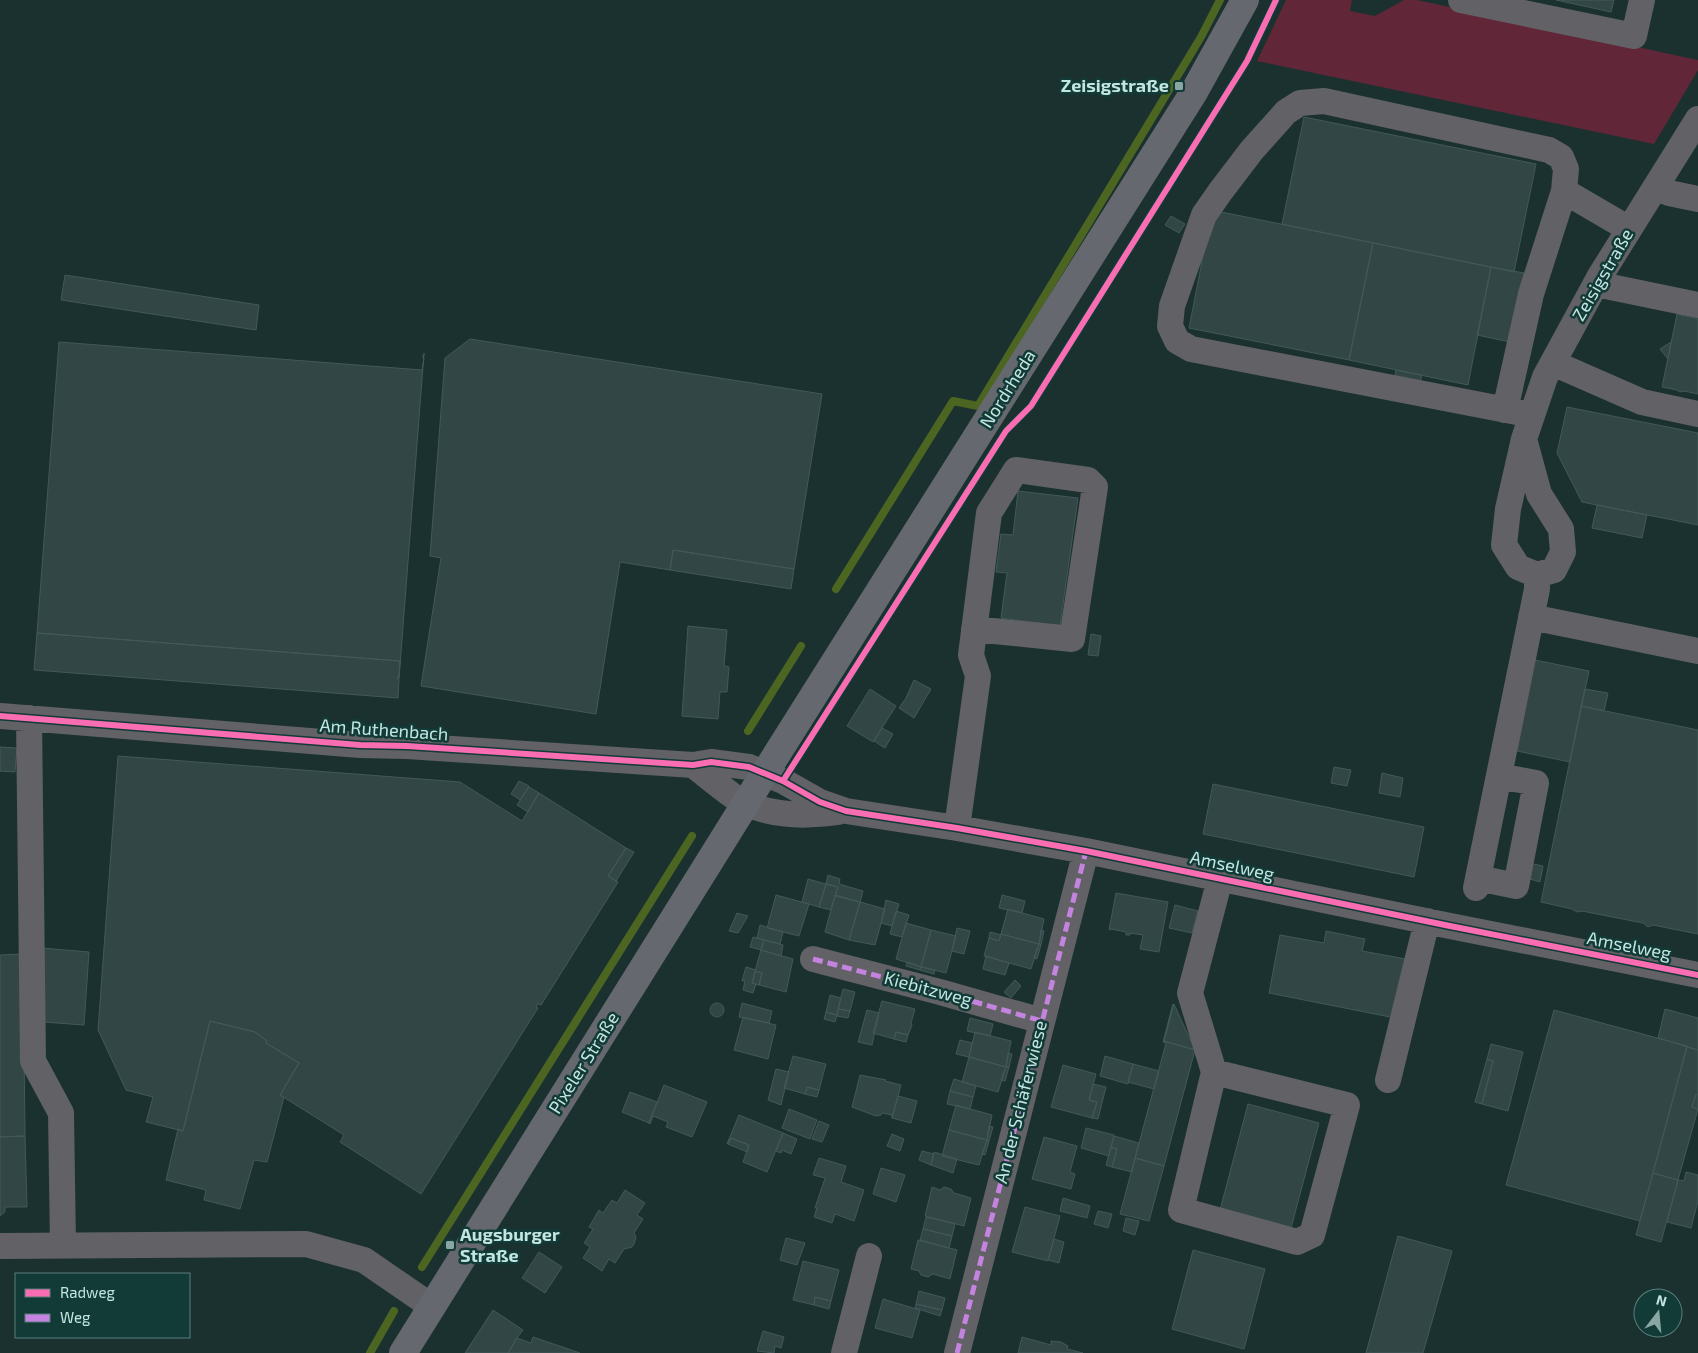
<svg xmlns="http://www.w3.org/2000/svg" width="1698" height="1353" viewBox="0 0 1698 1353" font-family="'Exo 2',sans-serif">
	<style>
		.green { fill: #612637 }
		.lines { fill: none; stroke-linecap: round; stroke-linejoin: round }
		.stream { stroke: #4c6622; stroke-width: 8 }
		.building { fill: #334646; stroke: #41595a }
		.minor { stroke: #616166; stroke-width: 26 }
		.major { stroke: #666870; stroke-width: 28 }
		.quiet { stroke: #c483df; stroke-width: 5; stroke-dasharray: 10 5; stroke-linecap: butt }
		.cycleway-casing { stroke: #123a36; stroke-width: 9 }
		.cycleway { stroke: #f96db3; stroke-width: 6 }
		.poi-dot { fill: #88a7a3; stroke: #123a36; stroke-width: 2 }
		.labels { text-anchor: middle; stroke-width: 5; stroke-linejoin: round; paint-order: stroke }
		.poi-label { font-size: 18px; font-weight: bold; fill: #c3e6e2; stroke: #123a36; text-anchor: end }
		.street-label { font-size: 18px; fill: #c3e6e2; stroke: #123a36 }
	</style>
	<rect width="100%" height="100%" fill="#1b312f"/>
	<!-- green -->
	<path class="green" d="M1286 0H1352L1350 11 1375 16 1404 0H1417L1698 60V70L1654 144 1257 61Z"/>
	<g class="lines">
		<!-- stream -->
		<path class="stream" d="M836 589 953 401 978 406 1201 37 1220 0
			M748 731 801 646
			M422 1267 692 836
			M370 1353 394 1311"/>
	</g>
	<!-- building -->
	<path class="building" d="M1556 0H1614L1611 12Z
		M1304 117 1536 164 1514 272 1282 224Z
		M1212 210 1373 243 1349 360 1189 328Z
		M1171 216 1185 224 1179 233 1165 225Z
		M1373 243 1491 267 1468 385 1349 360Z
		M1491 267 1524 273 1510 342 1477 335Z
		M65 275 259 305 256 330 61 300Z
		M1677 314 1698 319V394L1684 391 1680 392 1677 390 1662 387Z
		M470 339 822 394 794 569 673 550 670 570 620 562 596 714 421 686 441 558 430 556 445 358Z
		M59 342 422 370 424 358 422 356H424V353L399 679 397 678 399 677 400 661 37 633Z
		M1671 342 1668 359 1660 349Z
		M1396 370 1422 375 1418 390 1393 384Z
		M1567 407 1698 433V525L1582 502 1557 453Z
		M1018 491 1078 498 1060 626 1001 618 1007 573 996 572 1001 534 1013 535Z
		M1597 505 1647 515 1642 538 1592 528Z
		M673 550 794 569 791 589 670 570Z
		M688 626 727 630 724 666 729 667 727 692H720L718 719 682 716Z
		M37 633 400 661 399 677 397 678 399 679 398 698 34 670Z
		M1091 634 1101 636 1098 656 1088 655Z
		M1535 660 1589 671 1570 762 1517 751Z
		M914 680 931 689 914 718 899 708 906 698Z
		M870 689 896 706 873 742 847 726Z
		M1585 689 1608 693 1604 711 1581 706Z
		M1581 706 1698 730V934L1653 925 1648 927 1643 923 1582 911 1577 912 1572 909 1541 902Z
		M882 728 893 734 885 748 874 741Z
		M0 747 17 748 15 772 0 771V772Z
		M118 756 460 782 522 821 539 793 626 848 608 876 618 882 541 1005 538 1004 536 1007 538 1008 421 1194 340 1142 344 1135 280 1095 299 1063 266 1043 267 1041 255 1032 210 1021 183 1131 146 1122 153 1097 126 1090 98 1030Z
		M1334 767 1351 770 1347 786 1331 783Z
		M1382 773 1403 778 1400 797 1379 793Z
		M519 781 529 786 520 800 511 794Z
		M1213 784 1424 827 1414 877 1203 834Z
		M529 787 539 793 528 812 517 805Z
		M626 848 634 852 616 881 608 876Z
		M1533 864 1543 866 1540 882 1530 879Z
		M828 875 840 879 839 884 863 891 860 902 835 896 838 887 826 884Z
		M808 879 826 884 819 907 802 902Z
		M826 884 838 887 831 910 819 907Z
		M1116 893 1168 902 1159 952 1140 949 1143 935 1130 933V935H1126V932L1111 929 1109 930Z
		M776 895 809 904 799 936 767 928Z
		M835 895 860 902 849 940 825 932Z
		M1002 895 1025 901 1022 913 999 908Z
		M886 900 899 904 892 926 881 923Z
		M860 902 885 909 875 945 849 940Z
		M1175 905 1198 911 1192 933 1169 928Z
		M1008 909 1044 919 1039 944 1001 934Z
		M896 911 909 915 902 937 890 934Z
		M737 913 748 916 738 933 729 931Z
		M906 923 931 930 921 967 896 959Z
		M760 925 783 932 780 944 757 938Z
		M957 928 970 931 964 954 952 951Z
		M931 930 956 936 946 973 921 967Z
		M1041 930 1044 931 1041 945 1039 944Z
		M1326 931 1365 939 1362 951 1406 959 1395 1018 1269 993 1280 935 1324 943Z
		M990 932 1001 935 999 941 989 938Z
		M1001 934 1039 944 1031 969 984 956 989 938 999 941Z
		M753 937 764 940 761 950 750 947Z
		M764 940 783 945 781 956 761 950Z
		M1039 944 1041 945 1037 959 1034 958Z
		M42 948 89 952 84 1025 43 1022Z
		M761 950 793 959 786 992 759 985 762 973 755 971Z
		M23 954 25 1136 0 1137V955Z
		M986 956 1009 963 1005 975 983 969Z
		M907 962 921 967 920 970 906 966Z
		M746 967 756 970 752 983 756 984 753 993 743 990 745 981H742Z
		M921 967 935 970 934 974 920 970Z
		M755 971 762 973 759 985 752 983Z
		M1015 980 1021 986 1011 998 1004 992Z
		M843 989 855 992 850 1011 838 1009Z
		M830 995 841 998 837 1015 826 1012Z
		M882 1001 915 1009 911 1023 912 1025 908 1035 896 1032 894 1039 873 1033Z
		M710 1010a7 7 0 1 1 14 0a7 7 0 1 1-14 0Z
		M742 1003 772 1011 769 1023 739 1017Z
		M1173 1004 1164 1041 1195 1050 1164 1166 1135 1158 1166 1043 1163 1042Z
		M1174 1004 1195 1050 1164 1041Z
		M838 1009 850 1011 848 1018 837 1016Z
		M1665 1009 1698 1018V1050L1658 1038Z
		M867 1010 879 1013 872 1045 858 1042Z
		M1554 1010 1687 1046 1640 1221 1506 1185Z
		M826 1012 837 1015 835 1022 824 1019Z
		M743 1017 776 1025 768 1059 734 1050Z
		M970 1018 993 1024 990 1036 967 1031Z
		M210 1021 255 1032 267 1041 266 1043 299 1063 280 1095 284 1097 267 1162 254 1160 240 1209 204 1200 206 1190 166 1180 178 1129 183 1131Z
		M896 1032 908 1035 906 1042 894 1039Z
		M975 1032 1011 1041 1006 1067 969 1057Z
		M960 1040 972 1043 969 1057 956 1054Z
		M1491 1044 1523 1052 1508 1111 1482 1104 1493 1061 1487 1059Z
		M1687 1047 1698 1050V1095L1696 1094 1692 1107 1698 1109 1678 1180 1653 1173Z
		M1008 1053 1012 1054 1009 1067H1006Z
		M793 1056 826 1064 819 1090 807 1087 805 1094 784 1088Z
		M1105 1056 1133 1064 1128 1084 1100 1076Z
		M969 1057 1006 1067 998 1092 962 1082Z
		M1487 1059 1493 1061 1482 1104 1475 1102Z
		M1133 1064 1159 1071 1154 1089 1128 1082Z
		M1063 1065 1096 1074 1089 1100 1097 1102 1092 1118 1051 1107Z
		M1006 1067H1009L1005 1081 1001 1080Z
		M776 1069 789 1072 781 1105 768 1100Z
		M860 1075 886 1080 885 1081 901 1085 892 1118V1115L882 1113 881 1115 876 1116 852 1107Z
		M954 1079 976 1086 973 1097 950 1091Z
		M1093 1084 1106 1087 1098 1119 1092 1118 1097 1102 1089 1100Z
		M664 1085 707 1102 692 1137 666 1127 668 1122 653 1116 650 1124 649 1123Z
		M807 1087 819 1090 817 1097 805 1094Z
		M950 1091 973 1097 970 1109 947 1104Z
		M630 1092 657 1102 649 1123 622 1112Z
		M1696 1094 1698 1095V1109L1692 1107Z
		M898 1096 917 1101 911 1123 892 1118Z
		M1248 1104 1319 1123 1291 1228 1220 1210Z
		M956 1105 992 1115 987 1140 949 1130Z
		M789 1109 817 1120 810 1139 782 1128Z
		M739 1115 783 1133 767 1172 743 1162 749 1145 731 1138 727 1144Z
		M819 1121 829 1125 822 1142 812 1139Z
		M989 1126 993 1127 989 1141 987 1140Z
		M1086 1128 1114 1135 1109 1156 1081 1148Z
		M949 1130 987 1140 979 1165 942 1156Z
		M783 1133 797 1139 791 1154 782 1150 781 1153 776 1151Z
		M892 1134 904 1139 900 1151 887 1146Z
		M25 1136 27 1207H5V1212L0 1216V1137Z
		M1114 1136 1139 1143 1132 1172 1112 1167 1117 1149 1111 1147Z
		M1044 1137 1077 1146 1070 1172 1075 1174 1071 1189 1032 1179Z
		M731 1138 749 1145 747 1152 728 1144Z
		M987 1140 989 1141 985 1155 982 1154Z
		M1111 1147 1117 1149 1112 1167 1106 1165Z
		M922 1151 934 1154 931 1165 919 1160Z
		M934 1152 957 1159 953 1173 931 1165Z
		M819 1158 846 1166 841 1182 864 1190 854 1221 835 1214 832 1223 814 1217 817 1208H815L825 1178 813 1175Z
		M1135 1158 1164 1166 1149 1221 1120 1214Z
		M881 1168 905 1175 896 1202 873 1194Z
		M1686 1172 1698 1175V1201L1691 1228 1667 1222 1678 1180 1684 1181Z
		M1653 1173 1678 1180 1661 1242 1636 1235Z
		M932 1187 940 1190 944 1187 951 1189 954 1193 971 1198 964 1226 925 1216Z
		M625 1190 645 1203 637 1215 643 1219 634 1233 636 1237 634 1244 632 1247 624 1249 615 1263 609 1259 602 1271 583 1258 590 1247 584 1243 593 1229 589 1227 599 1210 603 1213 612 1200 617 1203Z
		M1063 1198 1090 1206 1087 1218 1060 1211Z
		M1025 1207 1060 1216 1048 1261 1012 1252Z
		M1098 1211 1112 1214 1108 1228 1094 1224Z
		M926 1217 955 1224 952 1236 923 1229Z
		M1126 1218 1139 1221 1135 1235 1123 1231Z
		M923 1229 952 1236 949 1248 920 1240Z
		M1398 1236 1452 1251 1423 1353H1366Z
		M786 1238 805 1243 797 1265 780 1260Z
		M1054 1239 1064 1242 1059 1263 1048 1260Z
		M918 1240 957 1250 950 1279 933 1274 928 1277 921 1275 919 1271 911 1269Z
		M1193 1250 1265 1269 1244 1349 1172 1329Z
		M539 1252 562 1267 545 1293 522 1278Z
		M803 1261 839 1270 831 1301 815 1297 814 1305 793 1300Z
		M919 1291 945 1298 942 1310 916 1304Z
		M815 1297 831 1301 829 1309 814 1305Z
		M883 1299 920 1310 912 1338 875 1328Z
		M916 1304 942 1310 940 1316 915 1308Z
		M493 1310 523 1330 517 1338 508 1353H465Z
		M763 1331 784 1337 781 1348 775 1346 774 1353 757 1351Z
		M533 1337 580 1353H508L517 1338 531 1343Z
		M1022 1337 1051 1345V1341L1061 1342 1068 1346 1067 1349 1083 1353H1018Z"/>
	<g class="lines">
		<!-- minor -->
		<path class="minor" d="M1461 0 1634 36 1642 0
			M1657 186 1669 193 1698 199
			M1564 191 1629 229
			M1596 284 1698 305
			M1553 363 1642 402 1698 414
			M1505 410 1531 294 1564 191 1566 169 1561 157 1549 150 1324 101 1300 103 1286 112 1252 150 1220 192 1204 215 1172 306 1170 326 1177 341 1191 349 1532 415
			M1524 439 1539 494 1561 529 1563 552 1554 570 1537 575 1518 567 1504 545 1508 509 1524 439 1545 377 1600 276 1698 119
			M1531 617 1698 651
			M0 716 360 745 407 746 693 765 711 762 749 767 783 781 820 802 846 811 957 828 1086 851 1450 926 1698 975
			M29 718 33 1061 61 1113 63 1245
			M693 765C706 775 719 786 733 796 762 816 803 817 838 812
			M957 828 978 676 971 655 989 513 1016 470 1088 480 1095 487 1072 639 974 629
			M1478 878 1516 886 1536 783 1499 776
			M1476 888 1537 589V575
			M813 959 940 992 1042 1021
			M1214 1072 1347 1105 1312 1235 1297 1242 1181 1210 1214 1072 1190 993 1220 879
			M1388 1080 1427 921
			M0 1246 306 1244 364 1260 431 1306
			M844 1353 869 1256
			M957 1353 1086 851"/>
		<!-- major -->
		<path class="major" d="M403 1353 746 803 1194 92 1245 0"/>
		<!-- quiet -->
		<path class="quiet" d="M813 959 940 992 1042 1021
			M957 1353 1086 851"/>
		<!-- cycleway casing -->
		<g class="cycleway-casing">
			<path id="cycleway" d="M0 716 360 745 407 746 693 765 711 762 749 767 783 781 820 802 846 811 957 828 1086 851 1450 926 1698 975
				M783 781 1006 431 1031 406 1247 61 1276 0"/>
		</g>
		<!-- cycleway -->
		<use href="#cycleway" class="cycleway"/>
	</g>
	<!-- markers -->
	<g class="poi-dot">
		<rect x="1174" y="81" width="10" height="10" rx="2.5"/>
		<rect x="445" y="1240" width="10" height="10" rx="2.5"/>
	</g>
	<g class="labels">
		<!-- poi labels -->
		<g class="poi-label">
			<text x="1169" y="92">Zeisigstraße</text>
			<text x="460" y="1241" text-anchor="start">Augsburger<tspan x="460" dy="21">Straße</tspan></text>
		</g>
		<!-- street labels -->
		<g class="street-label">
			<text transform="translate(1603 275) rotate(-60)" y="6">Zeisigstraße</text>
			<text transform="translate(1008 389) rotate(-58)" y="6">Nordrheda</text>
			<text transform="translate(384 730) rotate(4)" y="6">Am Ruthenbach</text>
			<text transform="translate(1232 866) rotate(12)" y="6">Amselweg</text>
			<text transform="translate(1629 946) rotate(11)" y="6">Amselweg</text>
			<text transform="translate(928 989) rotate(15)" y="6">Kiebitzweg</text>
			<text transform="translate(584 1063) rotate(-58)" y="6">Pixeler Straße</text>
			<text transform="translate(1021 1102) rotate(-76)" y="6">An der Schäferwiese</text>
		</g>
	</g>
	<!-- legend -->
	<rect x="15" y="1273" width="175" height="65" fill="#123a36" stroke="#597f7b"/>
	<rect x="25" y="1289" width="25" height="8" fill="#f96db3" stroke="#597f7b"/>
	<text x="60" y="1298" font-size="15" fill="#c3e6e2">Radweg</text>
	<rect x="25" y="1314" width="25" height="8" fill="#c483df" stroke="#597f7b"/>
	<text x="60" y="1323" font-size="15" fill="#c3e6e2">Weg</text>
	<!-- north arrow -->
	<g transform="translate(1658 1313) rotate(16)"><circle r="24" fill="#123a36" stroke="#597f7b"/>
	<path d="M0-4L9 19L0 12L-9 19Z" fill="#88a7a3"/>
	<text y="-8" font-size="14" font-weight="bold" text-anchor="middle" fill="#c3e6e2">N</text>
	</g>
</svg>
